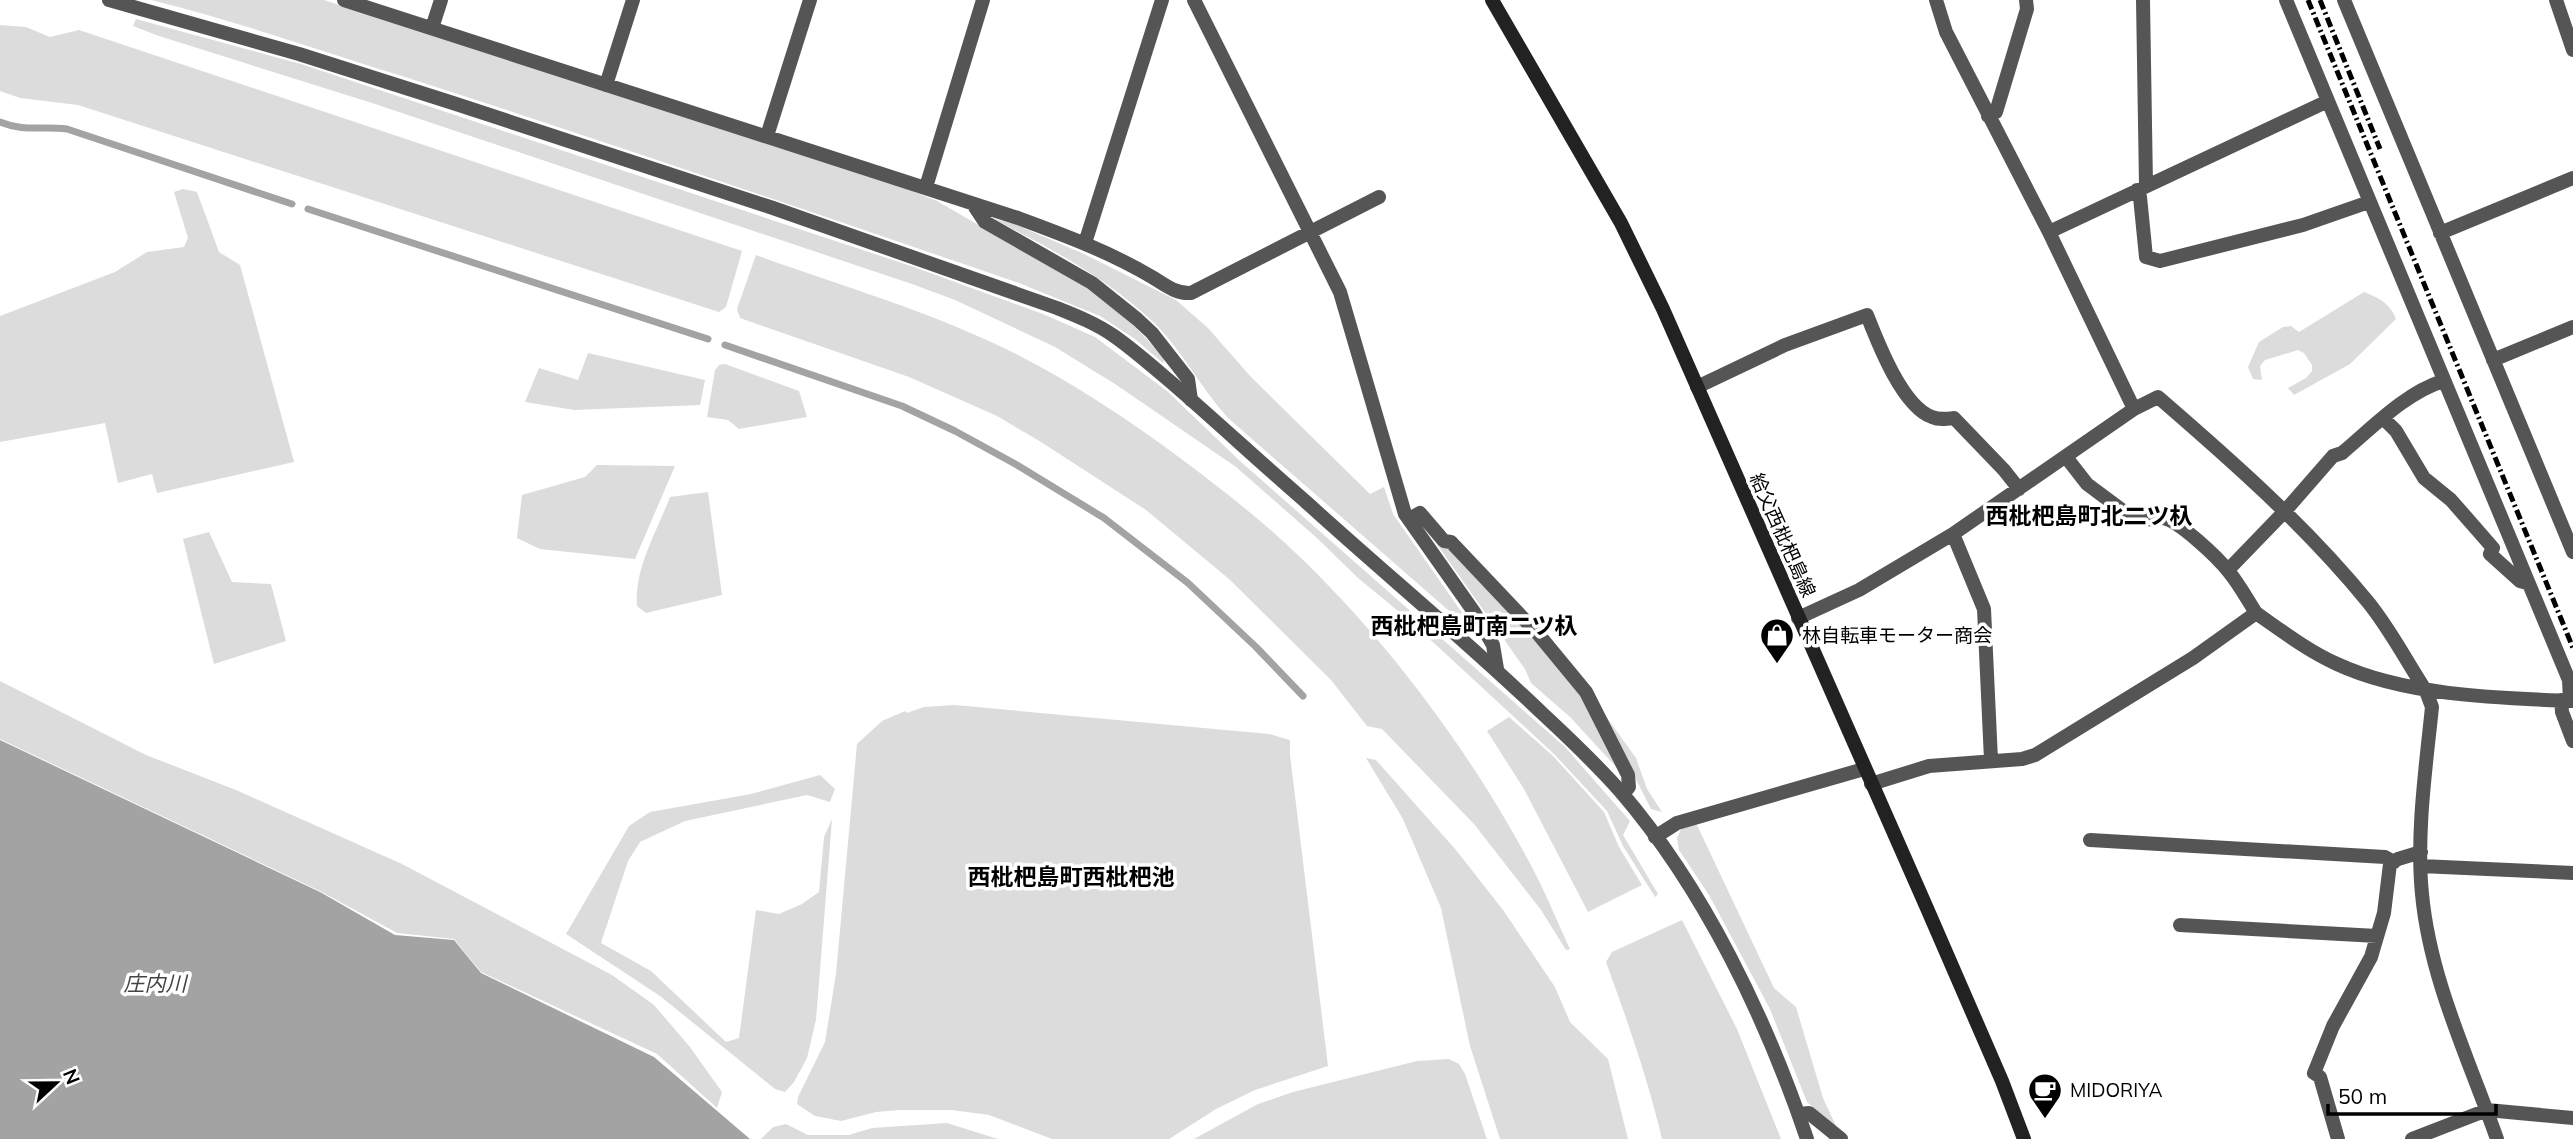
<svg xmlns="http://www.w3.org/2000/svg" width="2573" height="1139" viewBox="0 0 2573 1139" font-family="Mulish,'Noto Sans JP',sans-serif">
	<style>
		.green { fill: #dcdcdc }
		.water { fill: #a3a3a3 }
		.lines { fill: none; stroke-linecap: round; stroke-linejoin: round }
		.stream { stroke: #a3a3a3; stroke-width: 7 }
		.minor { stroke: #555; stroke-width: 14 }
		.tertiary { stroke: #555; stroke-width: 14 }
		.secondary { stroke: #222; stroke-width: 14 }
		.rail { stroke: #000; stroke-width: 5; stroke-dasharray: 10 3.5 2 3.5; stroke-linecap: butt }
		.labels { text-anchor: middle; stroke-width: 7; stroke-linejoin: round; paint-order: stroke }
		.street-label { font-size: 19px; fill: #000; stroke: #fff }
		.poi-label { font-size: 19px; fill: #000; stroke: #fff; text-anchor: start }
		.water-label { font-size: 21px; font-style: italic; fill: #444; stroke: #fff }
		.quarter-label { font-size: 23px; font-weight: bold; fill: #000; stroke: #fff }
	</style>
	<rect width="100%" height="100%" fill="#fff"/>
	<!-- green -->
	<path class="green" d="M151 0H324L912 191 937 201 1096 293 1126 317 1165 359 1163 363 1135 339 1100 316 1019 283C814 213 611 143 405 77 320 51 237 21 151 0Z
		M136 19 301 64 914 267 1043 314 1095 337 1167 391 1240 461 1565 747 1630 821 1623 835 1658 894 1655 897 1623 846 1607 811 1554 754 1409 620 1358 578 1317 538 1236 467 1115 384 1055 347 955 300 912 284 372 103 159 36 133 26Z
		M0 25 26 27 50 37 79 30 742 251 726 307 719 312 78 105 20 98 0 91Z
		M183 189 197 192 219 252 240 265 294 462 157 493 152 474 118 483 105 423 0 442V316L115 272 147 252 184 247 188 238 174 192Z
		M991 218 1014 224 1084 254 1176 300 1208 328 1251 377 1370 494 1384 487 1393 514 1479 637 1228 418C1200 387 1181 348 1151 320 1105 277 1047 246 991 218Z
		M756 255C839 285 926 310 1006 349 1067 379 1125 417 1180 458 1215 484 1251 512 1284 542 1383 633 1473 754 1535 873 1548 898 1558 924 1570 949L1566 950 1541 910 1474 824 1382 729 1367 726 1331 680 1229 579 1146 510 1041 442 997 416 909 377 740 318 737 309Z
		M2364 292C2379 298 2390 303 2396 319L2350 364 2294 395 2288 388 2306 378 2312 371V365L2304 353 2298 350 2265 360 2260 366 2262 380 2253 379 2248 367 2259 342 2283 327 2291 326 2299 332Z
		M588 353 705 380 700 405 574 410 525 402 539 368 578 380Z
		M725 364 799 391 807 417 739 429 728 420 707 417 715 370 719 365Z
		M597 465 675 466 635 559 540 549 517 538 522 495 585 477Z
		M708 492 722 595 646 613 637 606C634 569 657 531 670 497Z
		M1424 526 1451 545 1542 647 1589 706 1618 769 1570 717 1531 683 1525 669Z
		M209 532 232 582 271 584 286 641 214 664 183 539Z
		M0 681 146 755 236 790 402 864 612 975 654 1005 690 1047 722 1092 717 1108 657 1054 481 972 454 939 397 933 320 891 0 739Z
		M955 705 1269 734 1290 740V755L1328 1066 1255 1090 1216 1109 1169 1139H1052L989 1115 952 1110H899L876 1112 841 1121 815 1116 797 1104 798 1097 825 1042 836 974 857 744 882 721 905 711 907 713 924 707Z
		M1600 708 1636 758 1647 789 1662 812 1651 809Z
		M1509 717 1553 756 1604 812 1619 847 1642 885 1588 912 1524 789 1487 731Z
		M1366 758 1376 760 1456 850 1503 910 1555 987 1570 1022 1608 1059 1628 1139H1500L1470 1046 1441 908 1403 819Z
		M820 775 835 789 830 802 807 795 685 821 640 842 628 861 601 943 651 971 726 1042 739 1038 756 910 779 914 802 904 819 892 824 837 832 819 816 1020 807 1058 794 1082 785 1092 775 1089 660 996 566 934 629 826 650 812 751 794Z
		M1696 823 1774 988 1796 1007 1823 1098 1837 1128 1807 1102 1770 1009 1709 895 1679 850 1677 838 1681 829Z
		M1682 920 1737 1029 1781 1139H1662C1648 1079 1627 1020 1606 962L1612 952Z
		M1449 1059 1459 1064 1465 1074 1487 1139H1194L1258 1104 1293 1092 1417 1061Z
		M947 1123 998 1139H761L773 1127 786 1124 808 1135H849L872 1128Z"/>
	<!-- water -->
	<path class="water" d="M0 740 320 892 395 935 454 940 481 973 654 1057 750 1139H0Z"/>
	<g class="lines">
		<!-- stream -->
		<path class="stream" d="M0 122C24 132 41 126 67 129L292 204
			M308 209 708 339
			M725 345 902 406 955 431 1017 465 1104 518 1188 583 1256 647 1303 696"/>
		<!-- minor -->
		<path class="minor" d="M344 0 1018 218C1064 235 1110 252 1152 277 1165 285 1176 294 1191 293L1379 197
			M1194 0 1340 292 1405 514 1474 612 1493 645 1497 669
			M1936 0 1946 32 2049 232 2134 409
			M2143 0 2146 185
			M2286 0 2569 680 2570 701
			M2344 0 2573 552
			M432 28 441 0
			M606 85 633 0
			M1988 116 1996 112 2027 9 2026 0
			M767 136 810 0
			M926 187 983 0
			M2137 190 2140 197 2146 257 2160 261 2303 225 2369 202
			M973 204 985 222 1092 283 1137 319 1152 333 1188 379 1191 400
			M2049 232 2328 101
			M2440 233 2573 178
			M1085 243 1162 0
			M2493 360 2573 327
			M1697 387 1785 345 1867 315C1878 343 1902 406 1932 417 1939 420 1946 419 1954 418L2004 470 2019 489
			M2384 419 2396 431 2424 478 2451 500 2493 548 2490 554 2520 581 2527 583
			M2066 457 2087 484 2134 519C2145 522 2151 518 2161 518 2177 518 2219 559 2229 572 2239 584 2247 599 2256 613
			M1409 519 1420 513 1444 541 1451 542 1539 635 1586 692 1628 775 1629 787 1623 794
			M1953 534 1984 609 1991 760
			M2228 570 2285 511 2333 456 2342 453C2372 428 2405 393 2443 381
			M1798 618 1859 590 1953 534 2134 409 2158 397C2232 461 2306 526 2368 602 2390 629 2407 662 2426 691L2432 707C2426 766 2416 834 2422 894 2430 980 2469 1059 2497 1139
			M2561 700 2562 712 2573 741
			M1871 784 1929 766 2022 759 2035 755 2193 658 2256 613C2282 631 2308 651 2337 664 2406 696 2498 698 2573 701
			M1655 837 1677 823 1864 769
			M2090 840 2385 857 2394 862
			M2421 866 2573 873
			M2180 925 2377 936
			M1799 1114 1809 1113 1841 1139
			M2338 1139 2320 1077 2314 1073 2333 1026 2371 957 2384 913 2390 864 2398 859 2421 852
			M2412 1139 2487 1110 2573 1118"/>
		<!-- tertiary -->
		<path class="tertiary" d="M109 0 299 54 453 103 773 208 1057 308C1077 316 1097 324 1114 336 1134 350 1153 367 1172 383 1217 422 1260 462 1305 501 1384 573 1467 641 1544 715 1571 740 1597 765 1621 792 1705 890 1766 1018 1807 1139
			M2556 0 2573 50"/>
		<!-- secondary -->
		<path class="secondary" d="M1492 0 1621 223 1663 309 1926 906 2002 1081 2024 1139"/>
		<!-- rail -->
		<path class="rail" d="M2308 0 2573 648
			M2320 0 2380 149"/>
	</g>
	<!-- icons -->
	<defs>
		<g id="shop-pin" transform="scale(1.75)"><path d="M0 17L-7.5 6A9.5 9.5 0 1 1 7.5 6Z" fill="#000" stroke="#fff"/><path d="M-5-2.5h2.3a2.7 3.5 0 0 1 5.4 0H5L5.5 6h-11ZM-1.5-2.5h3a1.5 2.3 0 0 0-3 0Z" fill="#fff"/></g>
		<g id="cafe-pin" transform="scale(1.75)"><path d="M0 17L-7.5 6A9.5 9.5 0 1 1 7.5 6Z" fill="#000" stroke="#fff"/><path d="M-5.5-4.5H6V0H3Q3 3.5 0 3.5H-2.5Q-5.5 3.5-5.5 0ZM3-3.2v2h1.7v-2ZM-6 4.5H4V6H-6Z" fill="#fff"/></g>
	</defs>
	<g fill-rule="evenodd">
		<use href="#shop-pin" x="1777" y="635"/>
		<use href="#cafe-pin" x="2045" y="1090"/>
	</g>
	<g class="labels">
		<!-- street labels -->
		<g class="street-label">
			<text transform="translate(1783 535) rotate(66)" y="7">給父西枇杷島線</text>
		</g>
		<!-- poi labels -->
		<g class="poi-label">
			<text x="1802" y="642">林自転車モーター商会</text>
			<text x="2070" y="1097">MIDORIYA</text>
		</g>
		<!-- water labels -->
		<g class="water-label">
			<text x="155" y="991">庄内川</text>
		</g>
		<!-- quarter labels -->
		<g class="quarter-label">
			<text x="2089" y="524">西枇杷島町北二ツ杁</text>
			<text x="1474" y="634">西枇杷島町南二ツ杁</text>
			<text x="1071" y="885">西枇杷島町西枇杷池</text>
		</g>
	</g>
	<!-- north arrow -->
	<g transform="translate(56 1083) rotate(68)" stroke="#ffffff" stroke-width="5" paint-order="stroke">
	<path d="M0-5L12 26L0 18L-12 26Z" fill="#000000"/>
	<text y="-10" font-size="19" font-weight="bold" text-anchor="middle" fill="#000000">N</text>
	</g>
	<!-- scale -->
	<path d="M2328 1104v10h168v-10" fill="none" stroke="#000000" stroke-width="3.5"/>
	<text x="2338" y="1104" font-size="21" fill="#000000" stroke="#ffffff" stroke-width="5" paint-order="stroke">50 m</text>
</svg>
